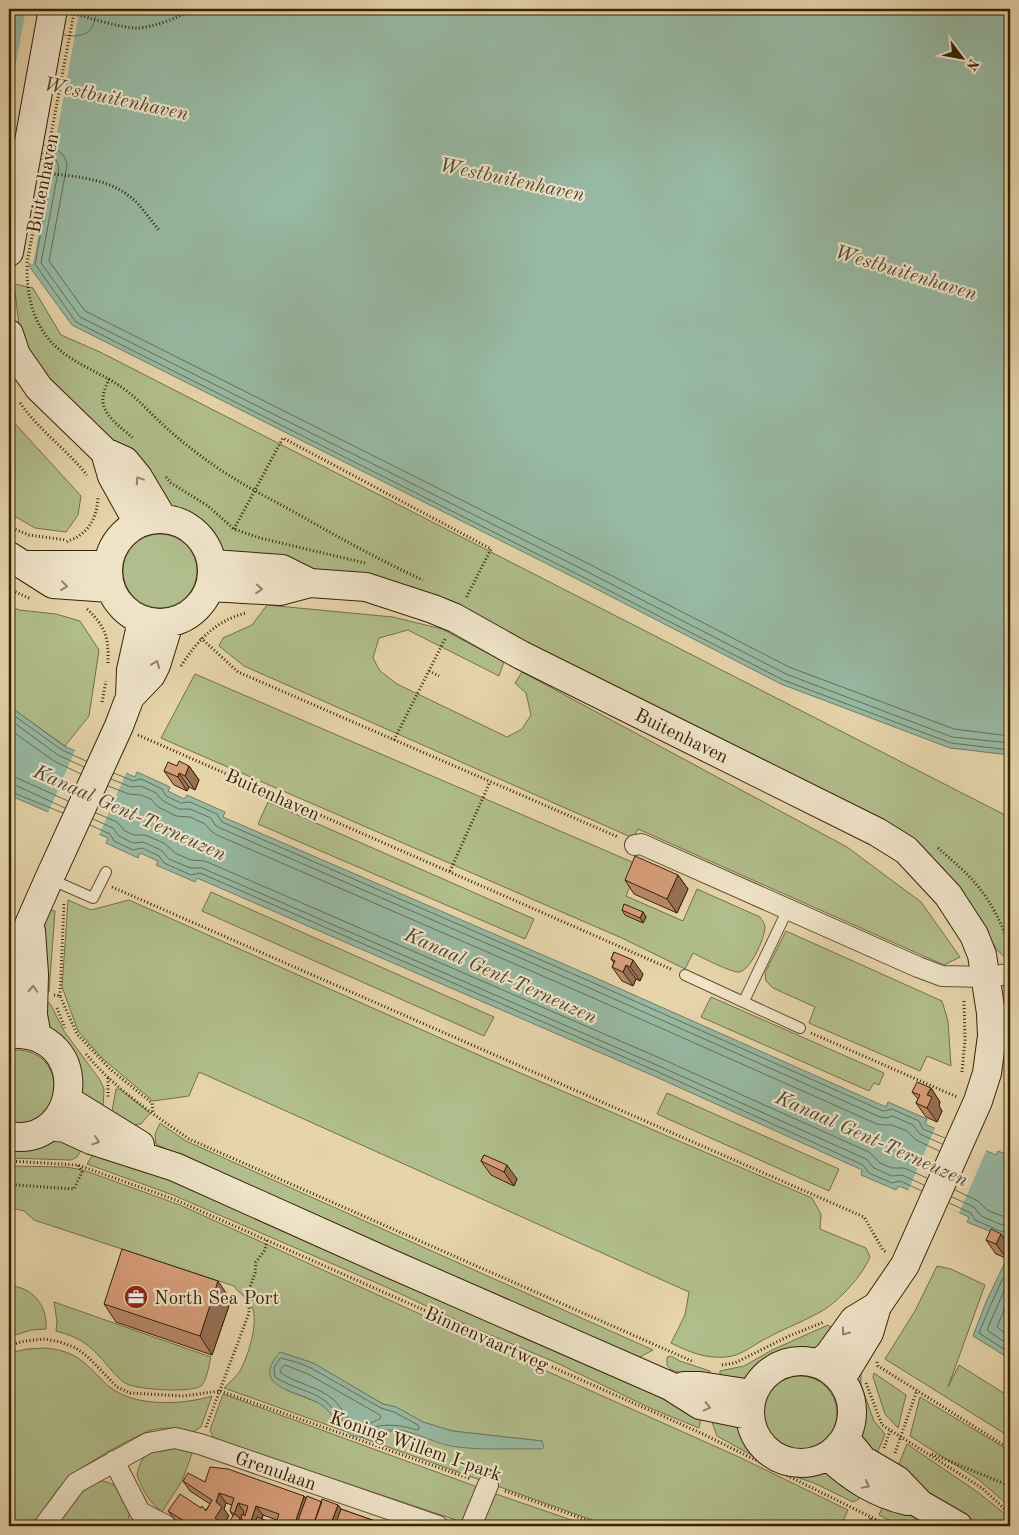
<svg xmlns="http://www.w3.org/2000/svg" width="1019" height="1535" viewBox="0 0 1019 1535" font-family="'Old Standard TT',serif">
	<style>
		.green { fill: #b1bd8c; stroke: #747049 }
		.water { fill: #97b9a3; stroke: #707d64 }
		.pier { fill: #e6d4ab }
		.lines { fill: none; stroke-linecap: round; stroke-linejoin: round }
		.shore { stroke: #666e54; stroke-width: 1 }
		.lane-casing { stroke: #624f2f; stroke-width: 12 }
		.street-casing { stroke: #624f2f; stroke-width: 22 }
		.secondary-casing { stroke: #362306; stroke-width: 30 }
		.path { stroke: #362306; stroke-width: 3; stroke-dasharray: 1 2.5; stroke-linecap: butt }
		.lane { stroke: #efe3c8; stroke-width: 10 }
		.street { stroke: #efe3c8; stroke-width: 20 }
		.secondary { stroke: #efe3c8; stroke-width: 28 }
		.path-bridge { stroke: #362306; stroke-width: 3; stroke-dasharray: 1 2.5; stroke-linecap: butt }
		.wall { fill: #b98869; stroke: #362306; fill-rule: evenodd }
		.shaded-wall { fill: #966f55; stroke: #362306 }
		.building { fill: #d79e7a; stroke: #362306 }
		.oneway { stroke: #928367 }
		.labels { text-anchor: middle; stroke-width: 4.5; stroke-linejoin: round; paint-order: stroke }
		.street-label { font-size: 19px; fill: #362306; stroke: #efe3c8 }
		.poi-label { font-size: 19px; fill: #362306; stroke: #efe3c8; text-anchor: start }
		.water-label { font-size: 20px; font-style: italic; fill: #4e482d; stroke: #efe3c8 }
	</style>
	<rect width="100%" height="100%" fill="#e6d4ab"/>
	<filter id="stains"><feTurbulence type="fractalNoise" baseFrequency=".004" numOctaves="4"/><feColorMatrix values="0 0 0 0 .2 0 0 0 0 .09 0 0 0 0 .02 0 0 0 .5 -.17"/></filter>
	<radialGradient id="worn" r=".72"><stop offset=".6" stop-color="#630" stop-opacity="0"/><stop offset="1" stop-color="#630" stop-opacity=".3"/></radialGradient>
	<!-- green -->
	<path class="green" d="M14 284 33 288 61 335 100 352 1005 815 1010 816V959L1006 958 997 950 984 928 891 827 412 587 238 558 219 547 160 497 86 414 47 382 21 341Z
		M9 417 81 496 78 515 66 532 35 528 9 513Z
		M123 571a37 37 0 1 1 74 0a37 37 0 1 1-74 0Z
		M9 605 19 610 56 614 80 621 99 650 89 716 65 746 9 706Z
		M267 605 393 617 442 629 504 662 499 676 408 630 379 638 373 658 380 671 397 684 507 737 522 729 531 715 526 693 515 683 522 672 847 847 921 902 960 957 944 965 638 829 633 838 244 666 219 646 223 638 252 625Z
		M195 674 639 865 626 896 683 921 697 889 760 917C762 921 765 923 765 927 765 938 750 971 739 972 732 973 701 957 693 953L685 969 624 939 161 738Z
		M268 802 534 919 525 939 258 824Z
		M211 892 494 1017 484 1036 202 911Z
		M68 900 91 910 129 900 490 1060 812 1198 821 1214 820 1229 866 1248 870 1257C862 1276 840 1300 822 1311 805 1321 785 1328 767 1338 754 1344 742 1356 726 1357 706 1359 689 1352 671 1343L685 1315 689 1292 199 1072 189 1096 153 1101 103 1059 78 1031 62 987Z
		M48 910 55 911 49 992 39 991 41 940Z
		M786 931 942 1001 948 1021 951 1066 927 1056 920 1071 809 1023 815 1007 773 988 766 981 765 973Z
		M711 997 884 1073 879 1085 874 1083 869 1091 701 1017Z
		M39 1002 49 1003 51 1005 64 1031 100 1080 104 1089 103 1109 82 1097 52 1040Z
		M15 1050C25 1050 33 1052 41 1058 63 1076 57 1115 28 1123 22 1125 15 1124 9 1124V1051Z
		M116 1089H120L150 1113 141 1124 132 1125 111 1117Z
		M667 1093 839 1169 829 1191 657 1114Z
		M160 1123 186 1141 653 1350 636 1359 195 1164 156 1144 155 1134Z
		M47 1139 85 1144 77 1157 71 1160 9 1158V1147Z
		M95 1151 143 1165 702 1412 699 1428 650 1408 557 1363 469 1326 386 1287 173 1195 87 1164Z
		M9 1166 66 1167 83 1170 180 1205 477 1340 739 1457 848 1510 841 1526H609L360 1437 379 1431H404L542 1441 452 1431 423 1422 396 1407 383 1404 313 1363 280 1352 286 1390 319 1403 327 1409 347 1432 224 1388C229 1383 236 1377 240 1371 248 1356 259 1323 252 1307 249 1298 239 1294 234 1286L34 1220 24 1211 9 1207Z
		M937 1266 951 1269 985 1285 948 1387 959 1365 1010 1397V1437L885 1359 915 1311Z
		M9 1286C32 1286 48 1306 46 1329L31 1330 9 1337Z
		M54 1302 211 1357C209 1364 207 1381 201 1386 191 1393 136 1390 125 1383 112 1374 105 1360 93 1350 82 1339 70 1335 56 1331L57 1322Z
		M828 1325 838 1332 815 1351 801 1353H785L770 1359 738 1382 720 1383V1371L744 1366 772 1350Z
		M44 1348C69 1350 80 1357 97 1375 102 1379 106 1385 111 1388 136 1407 183 1405 212 1396L201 1427 193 1432C180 1429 166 1426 152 1430 137 1434 76 1469 66 1480 53 1493 44 1511 33 1526H9V1353L27 1349Z
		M868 1355 861 1374V1385L874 1421 885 1434 874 1461 857 1438V1429L860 1416 858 1398 853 1386Z
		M671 1356 680 1361 710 1371V1375L707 1380 671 1370 667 1365V1357Z
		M874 1373 906 1395 898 1428 885 1414 873 1377Z
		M763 1413a37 37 0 1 1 74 0a37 37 0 1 1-74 0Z
		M223 1394 483 1489 462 1522 214 1439 210 1430Z
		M920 1397 1010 1451V1507L979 1480 910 1436Z
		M715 1414 739 1425 757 1454 774 1465 786 1470H800L820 1467 863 1489 859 1499 853 1502 814 1483 784 1473 717 1436 712 1422Z
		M907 1444 979 1493 1010 1518V1526H981L952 1510 896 1471Z
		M160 1446 193 1451 182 1481 162 1512C149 1502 143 1491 137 1475 140 1460 145 1452 160 1446Z
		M103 1481C125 1486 137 1505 125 1526L112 1520 108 1526H55L81 1490 91 1483Z
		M493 1493 589 1526H481Z
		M885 1501 934 1526H901L879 1515Z"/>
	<!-- water -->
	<path class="water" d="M9 9H27L76 18 78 9H1010V755L950 748 781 684 577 579 72 325 29 266 48 166 9 157Z
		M9 706 64 746 135 777 137 772 170 787 168 791 184 799 187 795 225 812 223 817 589 975 886 1107 888 1102 927 1119 925 1124 996 1155 998 1151 1010 1156V1235L1009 1234 1006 1238 967 1222 969 1217 899 1186 896 1190 861 1175 862 1170 654 1076 197 878 195 882 156 865 158 861 140 853 138 858 106 843 108 838 9 795Z
		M1010 1252V1359L973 1336 986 1302Z
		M280 1352 313 1363 383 1404 396 1407 423 1422 452 1431 542 1441 544 1447 542 1449C512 1448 481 1451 451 1446 435 1443 420 1434 404 1431 397 1429 385 1430 378 1431 372 1433 366 1437 360 1437 344 1437 334 1415 323 1406 302 1390 247 1390 280 1352Z"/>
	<!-- pier -->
	<path class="pier" d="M26 9H41L74 15 75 12 79 13 33 264 27 263 45 167 9 160V100Z
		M76 748 127 771 99 835 48 813Z
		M936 1126 987 1149 959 1213 908 1191Z"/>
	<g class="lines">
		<!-- shore -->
		<path class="shore" d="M64 35C85 39 96 31 96 9
			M44 145C56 148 65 152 67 165L49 261 85 311 585 562 789 667 954 729 1010 736
			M42 153 55 157 59 167 41 263 80 317 582 569 786 674 952 737 1010 743
			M41 159 50 161 53 167 35 264 76 322 579 575 783 680 951 743 1010 750
			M9 712 62 750 86 761
			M9 719 58 755 84 767
			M9 729 54 761 81 774
			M114 773 133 781 141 779 162 789 166 796 181 803 190 802 217 814 222 822 587 980 883 1111 892 1109 919 1121 923 1129 945 1138
			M9 777 17 778 68 801
			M111 779 131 787 141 786 156 793 163 801 179 809H190L211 818 215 825 220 828 585 986 880 1117 886 1118 893 1116 913 1125 920 1134 942 1144
			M9 785H15L65 808
			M108 786 129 794 141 795 151 799 158 807 176 816 190 817 205 824 211 831 217 835 582 993 877 1124 884 1125H892L907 1131 916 1140 939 1151
			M9 791 63 813
			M96 813 117 822 125 831 134 835H145L164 843 175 853 191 860 205 861 662 1059 869 1152 880 1163 892 1168H904L927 1178
			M93 819 113 828 119 836 133 843 143 842 161 850 169 859 190 868H202L659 1066 866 1159 874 1168 892 1176 902 1175 924 1185
			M90 825 110 834 114 841 133 850 142 848 159 856 164 863 191 875 200 873 656 1071 863 1165 869 1173 892 1183 900 1181 922 1191
			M955 1190 978 1201 987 1210 1002 1216H1010
			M952 1197 974 1207 981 1216 1002 1225 1010 1223
			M949 1203 971 1213 975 1220 1002 1232 1010 1230
			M1010 1263 991 1304 979 1333 1010 1353
			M1010 1277 987 1330 1010 1346
			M1010 1295 997 1327 1010 1337
			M281 1358 299 1363 311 1368 381 1408 394 1412 418 1425 419 1429 417 1430C405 1426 392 1424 379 1426 372 1427 364 1433 357 1431 343 1427 336 1409 324 1400 309 1390 290 1387 275 1377L274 1368Z
			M285 1365 308 1374 380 1415 381 1418C376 1421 365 1426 359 1425 349 1423 341 1407 334 1400 319 1387 298 1384 281 1373L280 1370Z"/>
		<!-- lane casing -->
		<g class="lane-casing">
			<path id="lane" d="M50 879 93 898 106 872
				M685 975 800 1028
				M744 1001 788 909"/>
		</g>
		<!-- street casing -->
		<g class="street-casing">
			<path id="street" d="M635 845 641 844 918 967 942 976 985 977 1010 974
				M114 1461 140 1512
				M140 1512 167 1526
				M44 1526 76 1483 148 1443 175 1438 200 1444 438 1526
				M471 1526 488 1485"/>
		</g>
		<!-- secondary casing -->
		<g class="secondary-casing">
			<path id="secondary" d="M9 252 53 9
				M9 334 16 355 39 388 105 452 125 461 138 477 163 519
				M105 452 112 476 138 523
				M108 571a52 52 0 1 1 104 0a52 52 0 1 1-104 0Z
				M9 556 53 584 110 588
				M213 564 282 569 310 583 366 587 433 609 455 618 521 655 877 832 906 850 948 895 974 935 982 955 991 1013 992 1036 987 1073 978 1101 905 1265 877 1306 869 1333 841 1379
				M24 565H108
				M210 587 280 591 310 583
				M130 697 151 675 156 665 169 623
				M31 931 34 974 33 1015 37 1037
				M9 1034 11 973 30 922 49 879 119 726 130 697 131 670 142 621
				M9 1034C95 1029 81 1149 9 1136
				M67 1100 140 1145
				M50 1126 65 1128 91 1140 175 1167 389 1263 670 1386 700 1405 749 1415
				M750 1412a51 51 0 1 1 102 0a51 51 0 1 1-102 0Z
				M818 1363 828 1356 854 1320 877 1306
				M684 1386H700L752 1394
				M845 1438 863 1460 897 1480 920 1504 958 1526
				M828 1456C852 1478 876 1494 908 1501"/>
		</g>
		<!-- path -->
		<path class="path" d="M74 14C91 18 121 28 137 28 152 28 180 17 193 9
			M44 173C79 177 114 178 139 205 146 213 152 222 159 230
			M27 266C27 292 31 316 47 337 68 364 102 371 128 392 140 401 150 413 161 423 175 436 190 448 205 459 233 480 265 496 296 513 338 537 379 560 423 580
			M109 379C106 386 102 394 103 402 104 416 123 429 133 438
			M20 403C40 431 66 449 87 475
			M166 477 171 483 208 506 234 529 260 538 365 563
			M9 527 29 535 66 540
			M234 529 283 438 491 549 466 598
			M67 542C69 540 74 539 77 537 92 528 97 514 98 498
			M9 589 31 599
			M87 609C105 626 109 637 108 663
			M201 638 238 672 618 837
			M181 666C198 640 215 621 246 613
			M429 671 439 676
			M102 702 106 681
			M138 735 673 970
			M394 740 446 637
			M938 848C954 862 971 876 983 893 995 909 1003 928 1010 946
			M450 871 490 782
			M112 887 864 1217 883 1250 886 1252
			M54 995 60 996 77 1034 110 1069 152 1103 153 1114
			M60 996 64 904
			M57 1008 65 1028
			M811 1033 957 1097
			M86 1054C114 1088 153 1114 189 1139L694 1362
			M962 1072 965 1040 964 1001
			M108 1078V1099
			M9 1161 78 1165 176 1200 703 1434 889 1526
			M9 1187 15 1185 74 1189 82 1172 78 1165
			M9 1345 25 1341 45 1339 60 1342 76 1348 88 1357 117 1387 130 1393 184 1396 220 1391 471 1479
			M877 1362 878 1366 1010 1449
			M722 1365 735 1363 789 1336 824 1322
			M866 1383 882 1425 982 1488 1010 1514
			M206 1427 249 1313V1308L245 1301 255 1273 256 1262 265 1250 267 1240
			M884 1448 890 1431
			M895 1453 917 1390
			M932 1454 1010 1486
			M505 1491 603 1526
			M868 1526 871 1517"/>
		<!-- lane -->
		<use href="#lane" class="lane"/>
		<!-- street -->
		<use href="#street" class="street"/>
		<!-- secondary -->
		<use href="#secondary" class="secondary"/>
		<!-- path-bridge -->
		<path class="path-bridge" d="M27 263 74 12"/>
	</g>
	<!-- wall -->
	<path class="wall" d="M177 766H189L199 780 195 790 189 787 187 791 174 785 164 771Z
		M678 875 688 889 677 913 634 894 625 880Z
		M622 910 643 912 646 917 643 923 625 915Z
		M614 952 643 974 640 981 636 979 633 986 622 981 612 967 614 963 611 959Z
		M931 1088 940 1102 939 1106 942 1111 937 1122 926 1117 916 1103 918 1099 912 1092Z
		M484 1155 517 1179 514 1186 491 1175 481 1161Z
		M1001 1234 1010 1247 1006 1258 996 1254 986 1240Z
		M231 1300 212 1355 116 1322 104 1304Z
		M183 1481 205 1482 304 1496 306 1499 338 1505 341 1509 389 1526H275L277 1520 263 1515 262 1519 268 1525V1526H246L242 1520 246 1526H184L175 1520 168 1511 201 1508 206 1510 210 1504 190 1491ZM226 1503 232 1505 230 1511 233 1516 227 1526 224 1524 229 1516 224 1509Z"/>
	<!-- shaded-wall -->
	<path class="shaded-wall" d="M189 766 199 780 195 790 185 776Z
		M179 773 189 787 187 791 178 777Z
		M678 875 688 889 677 913 667 899Z
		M643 912 646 917 643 923 640 918Z
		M633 960 643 974 640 981 630 967Z
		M626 965 636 979 633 986 623 972Z
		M931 1088 940 1102 939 1106 942 1111 937 1122 927 1108V1095Z
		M507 1165 517 1179 514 1186 504 1172Z
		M1001 1234 1010 1247 1006 1258 996 1244Z
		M218 1281 231 1300 212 1355 200 1336Z
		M219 1493 226 1503 224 1509 229 1516 222 1526 215 1518 216 1502Z
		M304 1496 311 1506 298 1526 295 1523Z
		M238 1503 244 1512 241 1520 246 1526H235L234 1514Z
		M338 1505 348 1519 345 1526H330Z
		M256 1506 263 1515 259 1526H251L250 1524Z
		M265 1520 268 1525V1526H263Z
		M289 1520 293 1526H286Z
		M307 1520 311 1526H305Z"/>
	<!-- building -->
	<path class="building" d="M179 761 189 766 185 776 179 773 178 777 164 771 168 762 177 766Z
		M635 856 678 875 667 899 625 880Z
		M624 904 643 912 640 918 622 910Z
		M614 952 633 960 630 967 626 965 623 972 612 967 615 961 611 959Z
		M917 1082 931 1088 927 1095 932 1097 927 1108 916 1103 920 1095 912 1092Z
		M484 1155 507 1165 504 1172 481 1161Z
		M991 1229 1001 1234 996 1244 986 1240Z
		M122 1249 218 1281 200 1336 104 1304Z
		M210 1467 228 1469 304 1496 295 1523 289 1520 286 1526H275L279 1514 256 1506 250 1524 241 1519 242 1514 245 1516 248 1506 238 1503 234 1514 230 1511 234 1498 219 1493 216 1502 222 1507 215 1518 227 1526 234 1514 240 1518 235 1526H192L168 1511 180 1494 201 1508 202 1506 206 1511 212 1500 183 1481 188 1473 205 1482Z
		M307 1496 322 1502 314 1523 307 1520 305 1526H296Z
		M322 1499 338 1505 330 1526H313Z
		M341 1509 389 1526H335Z
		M257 1517 265 1520 263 1526H254Z
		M153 1523 159 1526H151Z"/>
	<!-- one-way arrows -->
	<defs><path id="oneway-chevron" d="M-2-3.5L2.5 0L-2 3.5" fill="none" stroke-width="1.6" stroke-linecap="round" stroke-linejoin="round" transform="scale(1.25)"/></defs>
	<g class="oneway">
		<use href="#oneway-chevron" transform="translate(139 480) rotate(-124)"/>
		<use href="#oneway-chevron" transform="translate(64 586) rotate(6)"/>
		<use href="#oneway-chevron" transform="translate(259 589) rotate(4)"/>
		<use href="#oneway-chevron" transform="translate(156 664) rotate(-68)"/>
		<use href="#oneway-chevron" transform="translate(33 989) rotate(-87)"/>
		<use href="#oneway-chevron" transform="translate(96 1141) rotate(19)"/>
		<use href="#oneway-chevron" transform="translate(845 1332) rotate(126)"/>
		<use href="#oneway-chevron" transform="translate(707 1407) rotate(13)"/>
		<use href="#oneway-chevron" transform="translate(866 1485) rotate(28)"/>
	</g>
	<!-- icons -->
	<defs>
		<g id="office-disc" transform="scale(1.25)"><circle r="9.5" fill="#8f2418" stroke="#efe3c8"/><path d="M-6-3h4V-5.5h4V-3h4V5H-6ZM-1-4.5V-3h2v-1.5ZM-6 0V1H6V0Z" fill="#fff"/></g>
	</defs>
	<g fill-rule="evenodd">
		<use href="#office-disc" x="136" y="1297"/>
	</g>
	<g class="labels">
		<!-- street labels -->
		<g class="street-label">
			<text transform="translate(42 183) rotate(-79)" y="7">Buitenhaven</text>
			<text transform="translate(682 735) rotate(26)" y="7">Buitenhaven</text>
			<text transform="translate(273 794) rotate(24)" y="7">Buitenhaven</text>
			<text transform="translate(487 1338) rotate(24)" y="7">Binnenvaartweg</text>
			<text transform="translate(416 1445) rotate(19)" y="7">Koning Willem I-park</text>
			<text transform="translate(276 1470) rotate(19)" y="7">Grenulaan</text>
		</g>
		<!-- poi labels -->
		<g class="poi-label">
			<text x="154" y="1304">North Sea Port</text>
		</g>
		<!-- water labels -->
		<g class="water-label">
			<text transform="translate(116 98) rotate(12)" y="7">Westbuitenhaven</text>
			<text transform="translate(512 179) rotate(12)" y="7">Westbuitenhaven</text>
			<text transform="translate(906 272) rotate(17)" y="7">Westbuitenhaven</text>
			<text transform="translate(130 812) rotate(24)" y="7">Kanaal Gent-Terneuzen</text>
			<text transform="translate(501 975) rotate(24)" y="7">Kanaal Gent-Terneuzen</text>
			<text transform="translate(872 1138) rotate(24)" y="7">Kanaal Gent-Terneuzen</text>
		</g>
	</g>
	<!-- margin -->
	<rect width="1019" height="1535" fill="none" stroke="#e6d4ab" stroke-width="30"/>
	<rect x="10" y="10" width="999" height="1515" fill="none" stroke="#362306" stroke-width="2.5"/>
	<rect x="15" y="15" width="989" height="1505" fill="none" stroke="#362306"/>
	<!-- north arrow -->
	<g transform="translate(962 58) rotate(122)" stroke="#efe3c8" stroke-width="4" paint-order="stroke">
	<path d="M0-4L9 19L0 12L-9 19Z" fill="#362306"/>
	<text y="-8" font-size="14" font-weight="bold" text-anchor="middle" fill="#362306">N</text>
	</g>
	<rect width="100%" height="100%" filter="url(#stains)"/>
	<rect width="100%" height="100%" fill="url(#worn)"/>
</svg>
